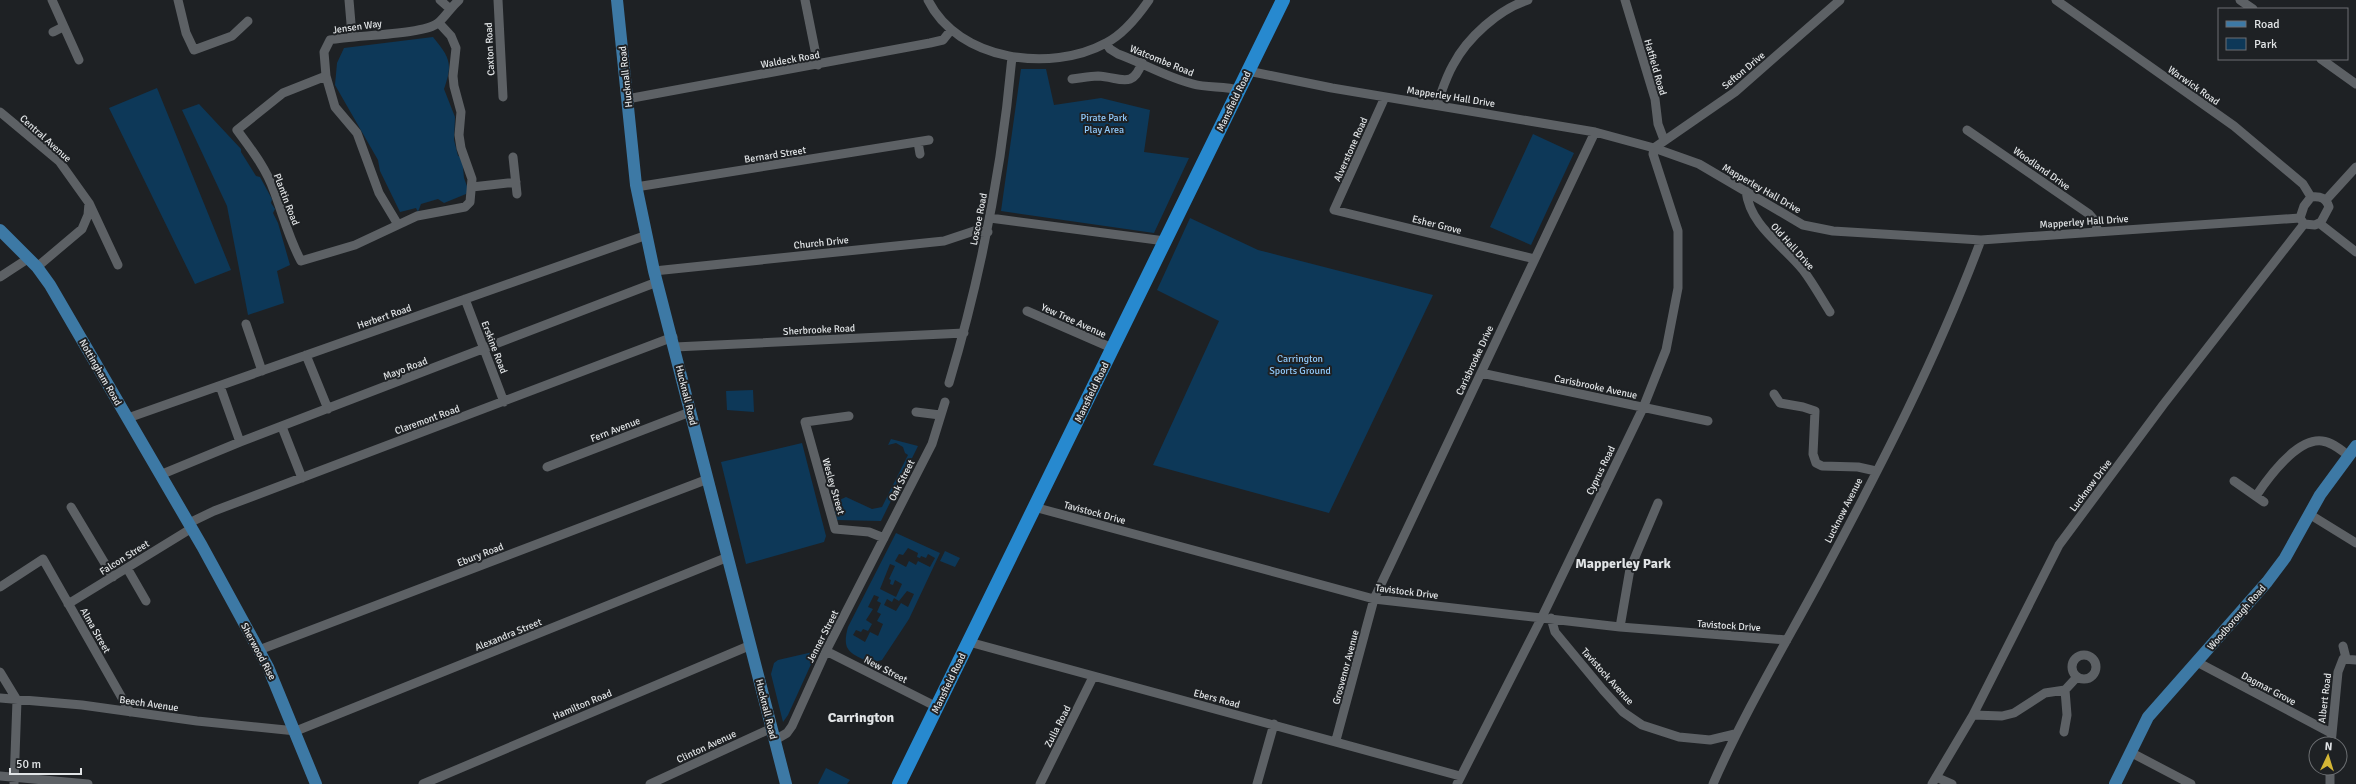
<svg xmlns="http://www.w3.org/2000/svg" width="2356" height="784" viewBox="0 0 2356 784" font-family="Signika,sans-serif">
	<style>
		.green { fill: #0d3858; fill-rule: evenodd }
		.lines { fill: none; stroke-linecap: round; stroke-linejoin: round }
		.minor { stroke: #5d6165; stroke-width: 9 }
		.major { stroke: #3d79a5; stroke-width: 12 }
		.highway { stroke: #2789cf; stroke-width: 14 }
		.labels { text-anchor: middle; stroke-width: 4; stroke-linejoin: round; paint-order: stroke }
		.street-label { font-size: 10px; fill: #e1e4e6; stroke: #1e2124 }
		.park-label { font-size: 10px; fill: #91cafb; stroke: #1e2124 }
		.district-label { font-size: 14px; font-weight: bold; fill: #e1e4e6; stroke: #1e2124 }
	</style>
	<rect width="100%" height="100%" fill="#1e2124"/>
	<!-- green -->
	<path class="green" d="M433 37C450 58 453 63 444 89L455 117 454 140 458 156 462 157 464 178 468 189 466 194 444 203 438 199 421 204 418 212 416 208 400 212 380 171 378 160 335 85 337 63 344 48Z
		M1021 69H1046L1054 105 1101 98 1150 110 1144 152 1189 158 1154 233 1001 211Z
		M157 88 231 270 195 284 109 108Z
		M199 104 241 149V152L256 176 260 177 272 199 271 203 275 209 273 213 278 223 290 265 277 271 284 303 248 315 227 206 182 110Z
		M1533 134 1574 153 1531 245 1490 227Z
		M1190 218 1258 250 1433 295 1329 513 1153 465 1219 321 1157 290Z
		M753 390 754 412 727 410 726 391Z
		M891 439 918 446 881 521 837 520 833 503 846 497 872 509 882 507 908 455 905 453 903 447 896 443 888 445Z
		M802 443 826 536 824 542 746 564 721 462Z
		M896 533 940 553 909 619 882 660 871 663C851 653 841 652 848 627ZM908 548 918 553 917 557 920 558 921 556 926 558 928 554 935 558 930 567 918 561 916 565 909 561 906 567 895 561 899 554 903 555ZM890 564 895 566 889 579 891 580 890 584 893 585 895 580 902 584 896 597 880 589ZM907 591 914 594 908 607 901 603 896 611 884 605 887 599 892 602 894 598 899 601ZM874 595 879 597 877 601 881 603 877 612 881 614 877 621 883 624 878 636 870 632 865 642 853 635 856 630 861 632 863 629 868 631 872 624 866 620 873 609 868 607Z
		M945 551 960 558 955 567 940 561Z
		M817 651 788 715 783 722 771 674 774 663 778 660Z
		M826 768 850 780 847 784H818Z"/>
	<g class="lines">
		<!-- minor -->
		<path class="minor" d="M52 0 79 60
			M178 0 186 33 194 50 232 36 248 21
			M349 0 352 35
			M440 0 449 8
			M498 0 503 97
			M805 0 818 65
			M928 0C958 61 1051 73 1106 43 1124 34 1138 16 1149 0
			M1625 0 1655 99 1658 124 1664 140
			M2056 0 2234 126 2303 184 2311 197
			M2240 0 2253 9
			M53 32 63 27
			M1106 43 1110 49 1118 54C1143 63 1166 77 1193 84 1207 88 1224 86 1239 90
			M2321 59 2356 84
			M1248 71 1332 88 1595 132 1654 148 1699 164 1803 225 1833 231 1981 240 2300 218
			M326 76 283 93 237 130C251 149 266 168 274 191 283 215 289 239 301 261L355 245 417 216 465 207 470 202 472 179 461 148 459 135 461 112 454 86 453 76 456 48 451 36 439 23
			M1072 79C1081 78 1090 76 1098 76 1120 77 1133 90 1142 62
			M1385 97 1334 210 1535 259
			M627 99 930 43 943 40 951 30
			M1437 104C1442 91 1446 77 1453 65 1467 38 1499 9 1528 0
			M0 112 59 161 89 203 88 215 82 229 37 267
			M1967 130 2089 214 2096 222 2097 231
			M918 142 920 154
			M513 157 517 194
			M472 187 516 182
			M636 187 929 140
			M1746 191C1750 226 1783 245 1803 270 1813 283 1821 298 1830 312
			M2311 197C2321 196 2326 198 2329 207L2321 222 2315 225 2304 224 2300 218 2304 206Z
			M2326 200 2356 167
			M89 203 118 265
			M990 218 1165 241
			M397 223 379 193 357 133 335 107 326 76 324 52 330 40C353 35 424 35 438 23 446 16 451 7 459 0
			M2319 223 2356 252
			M654 271 944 241 974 231 988 232
			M0 277 29 258
			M465 299 504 402
			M1027 311 1112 348
			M246 324 262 371
			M675 347 964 333
			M306 355 328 409
			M1481 373 1708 421
			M949 383C981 276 1002 168 1012 57
			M220 386 240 442
			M1774 394 1780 403 1803 407 1815 411 1813 454 1816 463 1822 466 1858 467 1876 471
			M916 412 940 415
			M849 416 805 422 835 529 869 532 884 538
			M128 418 647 235
			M282 427 302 478
			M547 467 690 412
			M160 475 240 442 657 282
			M2234 481 2264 502
			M2256 496C2268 478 2297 438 2322 441 2332 442 2341 450 2349 456
			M71 507 113 577
			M1034 507 1374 599 1620 627 1787 640
			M2309 514 2356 543
			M189 523 214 511 673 337
			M127 568 146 601
			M0 587 43 559 130 712
			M68 604 192 528
			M1551 618 1555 632 1603 690 1623 712 1642 725 1679 737 1710 740 1735 734
			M1620 627 1630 569 1658 503
			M969 642 1460 776
			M2343 646 2346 658
			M259 650 708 479
			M826 651 937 707
			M2072 667a12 12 0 1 1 24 0a12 12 0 1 1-24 0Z
			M2197 662 2331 733
			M0 672 17 700 14 784
			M0 698 82 705 197 721 296 731 728 557
			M1973 715 2002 716 2014 713 2045 693 2065 690 2077 677
			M2064 732 2067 715 2065 690
			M775 740 787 733 792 726 826 651 932 444 945 402
			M1336 740 1374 599 1595 132
			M2331 744 2338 672 2343 659 2356 660
			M2130 752 2191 784
			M0 776 88 784
			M1936 777 1952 784
			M423 784 751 645
			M650 784 772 728
			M1040 784 1093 677
			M1257 784 1274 724
			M1457 784 1542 617 1643 408 1666 350 1678 288V231L1653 154 1654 148 1735 92 1840 0
			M1713 784C1745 711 1786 643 1823 574 1881 466 1938 355 1981 240
			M1932 784 1973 715 2059 545 2163 405 2304 224
			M2330 784V768"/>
		<!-- major -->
		<path class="major" d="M617 0 636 185 654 271 786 784
			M0 230 37 267 50 285 202 546 268 667 316 784
			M2115 784 2148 717 2267 582 2285 558 2320 495 2356 446"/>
		<!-- highway -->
		<path class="highway" d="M899 784 1283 0"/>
	</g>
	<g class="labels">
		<!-- street labels -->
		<g class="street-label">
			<text transform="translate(357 26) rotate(-8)" y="4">Jensen Way</text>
			<text transform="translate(489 49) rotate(-93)" y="4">Caxton Road</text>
			<text transform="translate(790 59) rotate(-10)" y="4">Waldeck Road</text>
			<text transform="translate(1162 60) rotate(22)" y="4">Watcombe Road</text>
			<text transform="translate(1656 67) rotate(74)" y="4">Hatfield Road</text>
			<text transform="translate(1743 70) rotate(-40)" y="4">Sefton Drive</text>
			<text transform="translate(625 77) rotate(-96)" y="4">Hucknall Road</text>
			<text transform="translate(2194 85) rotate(35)" y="4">Warwick Road</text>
			<text transform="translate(1451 96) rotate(9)" y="4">Mapperley Hall Drive</text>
			<text transform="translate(1233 101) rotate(-64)" y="4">Mansfield Road</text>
			<text transform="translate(46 138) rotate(42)" y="4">Central Avenue</text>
			<text transform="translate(1350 149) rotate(-66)" y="4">Alverstone Road</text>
			<text transform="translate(775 154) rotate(-9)" y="4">Bernard Street</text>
			<text transform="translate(2042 168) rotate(35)" y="4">Woodland Drive</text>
			<text transform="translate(1762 188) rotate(30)" y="4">Mapperley Hall Drive</text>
			<text transform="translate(287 199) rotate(69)" y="4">Plantin Road</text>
			<text transform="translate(978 219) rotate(-79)" y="4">Loscoe Road</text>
			<text transform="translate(2084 221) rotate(-4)" y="4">Mapperley Hall Drive</text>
			<text transform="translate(1437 224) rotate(14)" y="4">Esher Grove</text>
			<text transform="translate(821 242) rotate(-6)" y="4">Church Drive</text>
			<text transform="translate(1793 246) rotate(48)" y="4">Old Hall Drive</text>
			<text transform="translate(384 316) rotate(-19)" y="4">Herbert Road</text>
			<text transform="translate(1074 320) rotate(24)" y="4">Yew Tree Avenue</text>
			<text transform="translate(819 329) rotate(-3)" y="4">Sherbrooke Road</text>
			<text transform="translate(495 347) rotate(69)" y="4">Erskine Road</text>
			<text transform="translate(1474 360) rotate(-65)" y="4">Carisbrooke Drive</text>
			<text transform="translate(405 368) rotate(-21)" y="4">Mayo Road</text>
			<text transform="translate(101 372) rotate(60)" y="4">Nottingham Road</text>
			<text transform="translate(1596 386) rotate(12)" y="4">Carisbrooke Avenue</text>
			<text transform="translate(1091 392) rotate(-64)" y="4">Mansfield Road</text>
			<text transform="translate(687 395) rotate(76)" y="4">Hucknall Road</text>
			<text transform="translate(427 419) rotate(-20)" y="4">Claremont Road</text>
			<text transform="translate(615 429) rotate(-21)" y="4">Fern Avenue</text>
			<text transform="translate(1600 470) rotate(-64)" y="4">Cyprus Road</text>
			<text transform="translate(901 480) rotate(-63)" y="4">Oak Street</text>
			<text transform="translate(2090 485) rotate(-53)" y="4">Lucknow Drive</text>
			<text transform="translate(834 486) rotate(74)" y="4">Wesley Street</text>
			<text transform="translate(1843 510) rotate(-63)" y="4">Lucknow Avenue</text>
			<text transform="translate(1095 512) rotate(15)" y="4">Tavistock Drive</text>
			<text transform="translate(480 554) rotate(-21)" y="4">Ebury Road</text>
			<text transform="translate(124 557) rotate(-32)" y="4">Falcon Street</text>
			<text transform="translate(1407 591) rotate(7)" y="4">Tavistock Drive</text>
			<text transform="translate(2236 617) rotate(-49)" y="4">Woodborough Road</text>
			<text transform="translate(1729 625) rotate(4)" y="4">Tavistock Drive</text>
			<text transform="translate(96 630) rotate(60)" y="4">Alma Street</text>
			<text transform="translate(508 634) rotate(-22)" y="4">Alexandra Street</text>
			<text transform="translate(822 636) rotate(-63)" y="4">Jenner Street</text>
			<text transform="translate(259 651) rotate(62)" y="4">Sherwood Rise</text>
			<text transform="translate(1345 667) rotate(-75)" y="4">Grosvenor Avenue</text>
			<text transform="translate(886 669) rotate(27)" y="4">New Street</text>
			<text transform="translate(1608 676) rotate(48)" y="4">Tavistock Avenue</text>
			<text transform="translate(948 683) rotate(-64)" y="4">Mansfield Road</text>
			<text transform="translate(2269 688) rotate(28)" y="4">Dagmar Grove</text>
			<text transform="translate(1217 698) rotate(15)" y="4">Ebers Road</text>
			<text transform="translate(2324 698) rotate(-83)" y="4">Albert Road</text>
			<text transform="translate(149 703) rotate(8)" y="4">Beech Avenue</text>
			<text transform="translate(582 704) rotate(-23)" y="4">Hamilton Road</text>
			<text transform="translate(767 709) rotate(76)" y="4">Hucknall Road</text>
			<text transform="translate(1057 726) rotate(-63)" y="4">Zulla Road</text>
			<text transform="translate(706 746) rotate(-25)" y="4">Clinton Avenue</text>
		</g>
		<!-- park labels -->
		<g class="park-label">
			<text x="1104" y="121">Pirate Park<tspan x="1104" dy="12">Play Area</tspan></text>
			<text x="1300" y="362">Carrington<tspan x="1300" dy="12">Sports Ground</tspan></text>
		</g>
		<!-- district labels -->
		<g class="district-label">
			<text x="1623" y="568">Mapperley Park</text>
			<text x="861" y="722">Carrington</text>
		</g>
	</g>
	<!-- legend -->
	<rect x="2218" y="8" width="130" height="52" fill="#1e2124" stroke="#6c6f72"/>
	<rect x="2226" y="21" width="20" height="6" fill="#3d79a5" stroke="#6c6f72"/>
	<text x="2254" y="28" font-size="12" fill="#e1e4e6">Road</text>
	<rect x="2226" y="38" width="20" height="12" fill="#0d3858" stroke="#6c6f72"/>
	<text x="2254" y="48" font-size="12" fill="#e1e4e6">Park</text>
	<!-- north arrow -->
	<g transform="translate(2328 756) rotate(4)"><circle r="19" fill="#1e2124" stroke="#6c6f72"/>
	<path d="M0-3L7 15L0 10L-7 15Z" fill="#d4b635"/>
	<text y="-6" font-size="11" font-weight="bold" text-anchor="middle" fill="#e1e4e6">N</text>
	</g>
	<!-- scale -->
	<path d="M10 768v6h71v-6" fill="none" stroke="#e1e4e6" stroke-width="2"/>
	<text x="16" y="768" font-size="12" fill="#e1e4e6" stroke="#1e2124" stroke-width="3" paint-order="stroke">50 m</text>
</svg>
